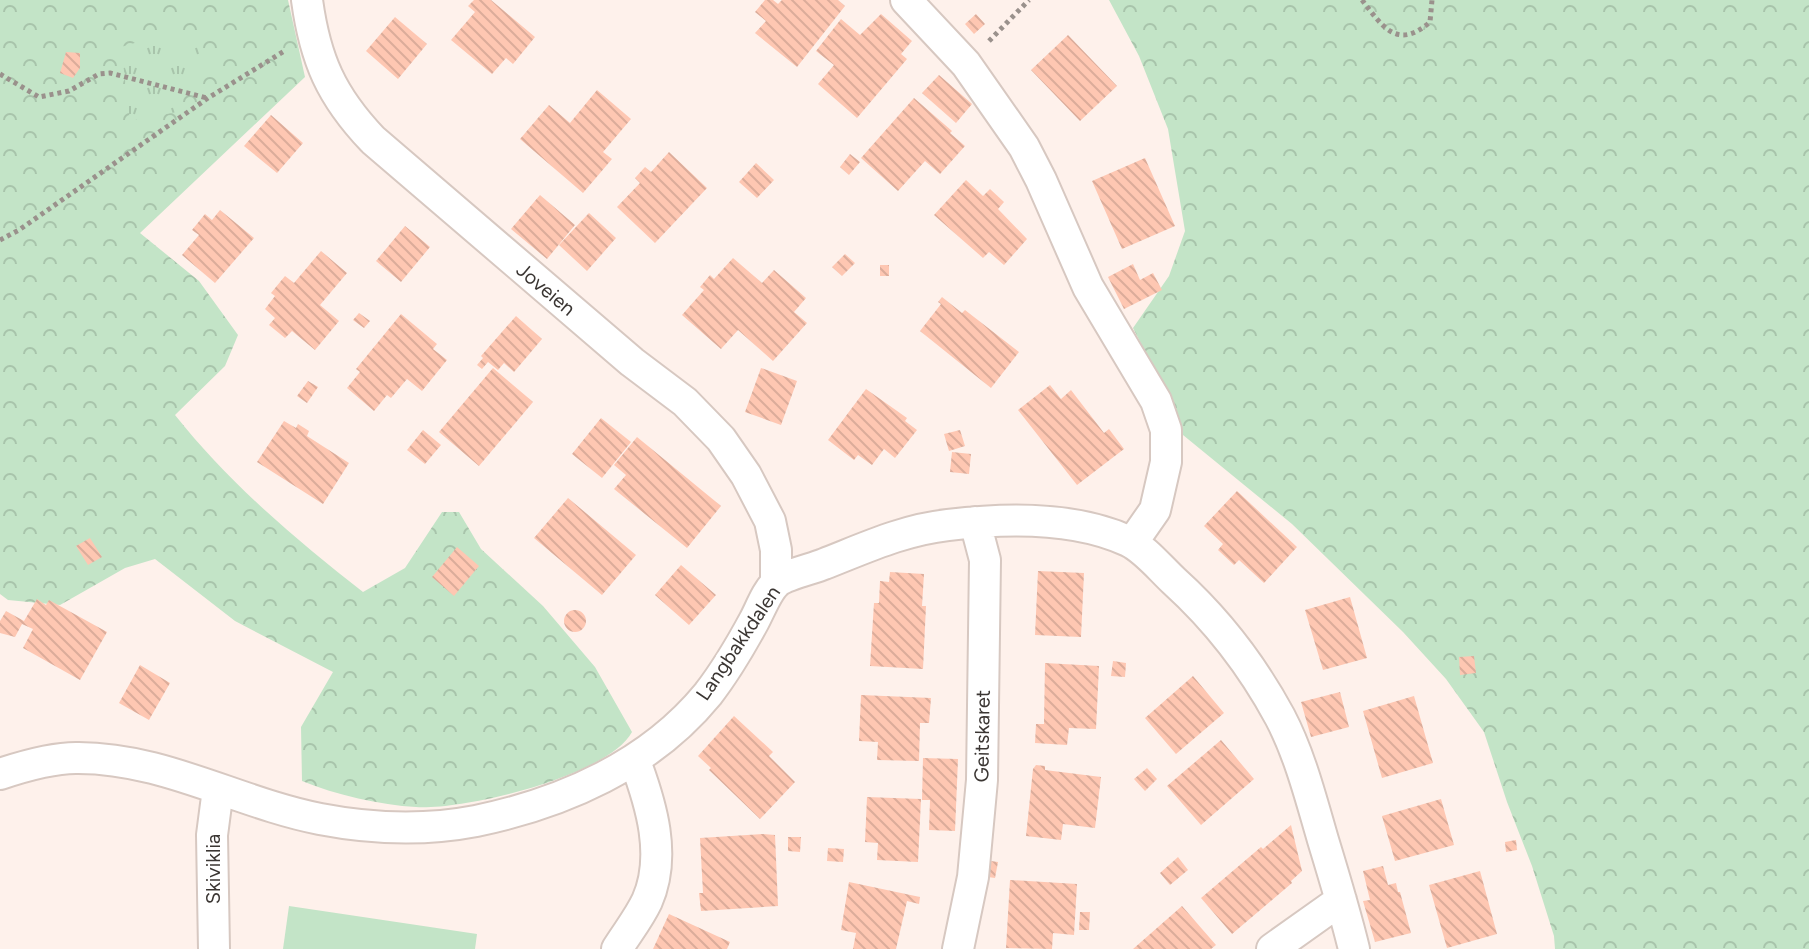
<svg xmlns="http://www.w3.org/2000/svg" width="1809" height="949" viewBox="0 0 1809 949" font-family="Figtree,sans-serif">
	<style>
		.grass { fill: #c3e4c7 }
		.forest { fill: url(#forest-crowns) }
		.park { fill: url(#park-tufts) }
		.building { fill: url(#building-back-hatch) }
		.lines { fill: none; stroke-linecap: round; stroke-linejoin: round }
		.street-casing { stroke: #d7c8c1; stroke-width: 34 }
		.path { stroke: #9a918c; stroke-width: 5; stroke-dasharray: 4 4; stroke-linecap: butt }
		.street { stroke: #fff; stroke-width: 30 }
		.labels { text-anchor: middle; stroke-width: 8; stroke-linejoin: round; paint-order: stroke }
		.street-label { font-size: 20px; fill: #3b3633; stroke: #fff }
	</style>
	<defs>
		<pattern id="forest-crowns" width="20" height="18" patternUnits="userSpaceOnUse" patternTransform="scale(2)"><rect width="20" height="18" fill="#c3e4c7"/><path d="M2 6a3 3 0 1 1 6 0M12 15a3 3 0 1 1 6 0" fill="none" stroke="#a8c4ab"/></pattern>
		<pattern id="park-tufts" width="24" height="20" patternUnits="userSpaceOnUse" patternTransform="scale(2)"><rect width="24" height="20" fill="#c3e4c7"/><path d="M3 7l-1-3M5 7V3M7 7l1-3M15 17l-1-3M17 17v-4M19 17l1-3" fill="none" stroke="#a8c4ab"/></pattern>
		<pattern id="building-back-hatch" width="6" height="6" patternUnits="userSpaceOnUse" patternTransform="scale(2)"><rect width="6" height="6" fill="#fec7b2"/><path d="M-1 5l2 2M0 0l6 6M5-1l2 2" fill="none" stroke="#dbac9a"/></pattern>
	</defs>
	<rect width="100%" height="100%" fill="#fef1eb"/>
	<!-- grass -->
	<path class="grass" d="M289 906 477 934 475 949H283Z"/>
	<!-- forest -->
	<path class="forest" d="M0 0H288L305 77 140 233 199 281 238 335 225 366 175 415C229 483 295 539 363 592L405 568 442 512H459L481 549 543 606 595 667 632 732C608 776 465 810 416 807 380 805 336 795 302 781L301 727 333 672 235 621 155 559 125 568 60 605 8 600 0 594Z
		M1109 0H1809V949H1555L1554 936 1532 866 1507 802 1484 732 1446 679 1403 632 1292 524 1183 435 1170 400 1133 328 1169 276 1185 231 1168 129 1139 56Z"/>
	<!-- park -->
	<path class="park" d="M155 37 200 38 201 66H187L185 85 176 87 177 112 130 121 121 47Z"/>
	<!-- building -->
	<path class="building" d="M474 0H491L535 37 513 64 506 58 492 74 451 40 475 12 468 6Z
		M765 0H773L778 4 782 0H838L845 6 797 67 755 33 766 21 755 12Z
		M881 14 912 41 901 54 907 59 857 118 818 84 834 65 816 51 841 19 860 35Z
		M976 14 985 24 974 34 965 24Z
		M395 17 427 44 398 79 366 51Z
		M1068 35 1117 86 1080 121 1031 70Z
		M66 52 80 53V68L73 78 60 73Z
		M939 75 972 104 956 123 922 93Z
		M597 90 631 119 603 152 612 159 583 193 520 139 549 105 570 123Z
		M914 98 952 131 950 133 965 146 940 174 925 161 898 191 861 158Z
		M271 115 303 143 277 173 244 146Z
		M669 152 707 188 655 243 617 207 640 183 635 178 645 167 651 172Z
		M850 154 860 162 849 175 840 167Z
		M1145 158 1175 226 1122 249 1092 181Z
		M756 163 774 180 757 198 739 182Z
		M966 180 983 196 990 189 1004 202 998 209 1027 239 1004 265 989 252 983 258 934 215Z
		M540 195 575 225 547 259 511 229Z
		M220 210 254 238 215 283 182 255 199 235 192 230 205 214 212 220Z
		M589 213 616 238 587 271 559 245Z
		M405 226 430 247 401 282 376 261Z
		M321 251 347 273 320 305 339 321 315 350 292 331 285 338 269 325 275 318 265 309 275 296 271 293 285 276 294 283Z
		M845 254 855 263 842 276 832 267Z
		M733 258 762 283 774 270 806 298 794 312 807 323 773 361 738 330 721 349 682 315 704 290 700 287 710 275 714 279Z
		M1133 264 1140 280 1153 273 1162 290 1124 309 1108 277Z
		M880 265H889V276H880Z
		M942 297 962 313 965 310 1019 352 991 388 920 331 941 304 938 302Z
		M359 313 370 321 364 328 353 320Z
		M401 314 437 344 433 349 447 360 422 391 407 379 391 398 387 395 374 411 347 388 360 372 356 369Z
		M516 316 542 339 514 372 504 363 498 370 488 362 482 369 477 365 483 358 481 356Z
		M493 368 533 402 479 466 439 432Z
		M761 368 797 381 781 425 745 412Z
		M308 381 318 387 307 403 297 396Z
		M1050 385 1061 399 1071 390 1104 433 1109 429 1124 449 1077 485 1018 410Z
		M866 389 907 418 905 421 917 430 895 458 884 449 872 465 858 455 854 460 828 440Z
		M601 418 631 442 602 478 572 454Z
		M284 421 296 428 298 424 309 431 307 436 349 463 323 504 257 462Z
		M423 430 441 445 425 464 407 450Z
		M960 430 965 446 949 451 944 434Z
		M637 437 721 506 687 548 614 489 626 475 614 465Z
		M952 452 971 454 969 474 950 472Z
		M1237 491 1297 547 1264 583 1239 560 1234 565 1218 550 1223 544 1204 526Z
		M568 498 636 555 602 595 534 538Z
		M90 538 102 557 88 565 76 546Z
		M457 547 479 566 454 596 432 577Z
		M681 565 716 595 689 625 655 595Z
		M1038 571 1084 573 1081 637 1035 635Z
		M890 572 924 574 922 606H926L923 669 870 666 874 603H879L880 581 889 582Z
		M1350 597 1367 658 1323 670 1305 610Z
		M37 599 46 605 49 600 107 632 80 680 23 648 33 629 22 624 15 637 0 633V621L6 611 24 621Z
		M564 621a11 11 0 1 1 22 0a11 11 0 1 1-22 0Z
		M1474 656 1476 673 1460 675 1459 657Z
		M1113 661 1126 663 1125 677 1111 676Z
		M1045 663 1099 666 1096 729 1069 728 1067 745 1035 743 1036 724H1044Z
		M140 665 170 683 149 720 119 703Z
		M1193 676 1224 713 1176 754 1145 718Z
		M1340 692 1349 727 1311 737 1301 702Z
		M861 695 931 698 929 723H920L919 761 877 760 878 742 859 741Z
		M1414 696 1433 763 1382 778 1363 711Z
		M734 716 773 752 769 756 795 782 760 819 709 770 711 768 698 756Z
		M1221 740 1254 779 1201 825 1167 786Z
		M923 758 958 759 955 831 929 830 930 800H922Z
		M1036 765 1045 766V770L1101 777 1095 828 1063 824 1061 840 1026 836 1033 769Z
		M1147 768 1157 779 1145 791 1134 779Z
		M867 797 921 799 918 862 877 860 878 843 865 842Z
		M1441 799 1454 845 1395 861 1382 816Z
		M1291 825 1302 871 1291 881 1292 883 1232 934 1201 898 1261 847 1263 849Z
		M763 834 775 835 778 906 701 911 699 893H703L700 838Z
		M788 837H801L800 852 788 851Z
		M1516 840 1517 850 1506 852 1505 842Z
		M828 848 844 849 843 862 827 861Z
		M1178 857 1188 870 1170 885 1160 873Z
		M991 861 998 862 995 878 988 877Z
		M1383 866 1388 885 1396 883 1398 892H1400L1411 933 1375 942 1363 901 1370 900 1363 871Z
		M1480 871 1497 934 1447 948 1429 885Z
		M1010 880 1077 884 1074 935 1053 933 1052 949 1006 948Z
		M849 882 920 897 919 904 907 901 896 949H853L856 933 841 930Z
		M1182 906 1216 945 1211 949H1133Z
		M1080 912H1090L1089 930H1079Z
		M669 914 730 942 727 949H653Z"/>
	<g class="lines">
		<!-- street casing -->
		<g class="street-casing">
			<path id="street" d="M307 0C315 59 331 96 373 140L632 362 685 402 721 439 746 475 770 521 776 550V581
				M906 0 966 64 1024 147 1041 180 1088 287 1156 401 1166 430V462L1155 510 1132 543
				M0 774C24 766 51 758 76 758 162 757 238 803 320 819 372 829 424 831 476 821 563 803 650 765 708 694 725 672 741 645 754 621 760 610 767 591 776 583 784 575 812 569 824 564 865 548 903 530 948 525 1005 518 1074 516 1128 541 1145 549 1160 568 1174 581 1216 619 1253 667 1280 717 1300 755 1311 799 1323 840 1334 876 1345 912 1354 949
				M214 949 212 835 218 789
				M617 949C627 933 639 918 647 901 667 856 651 804 635 761
				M958 949 973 877 982 780 985 560 975 522
				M1272 949 1341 900"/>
		</g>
		<!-- path -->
		<path class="path" d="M1362 0C1382 26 1397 51 1430 22L1432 0
			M989 41 1029 0
			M0 74 39 97 69 91 99 74 110 73 207 98
			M0 240 19 230 208 98 286 50"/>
		<!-- street -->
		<use href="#street" class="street"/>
	</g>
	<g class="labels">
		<!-- street labels -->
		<g class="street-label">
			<text transform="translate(546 289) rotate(40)" y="7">Joveien</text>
			<text transform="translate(738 643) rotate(-56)" y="7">Langbakkdalen</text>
			<text transform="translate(982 736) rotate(-89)" y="7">Geitskaret</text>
			<text transform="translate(213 869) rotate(-90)" y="7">Skiviklia</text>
		</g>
	</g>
</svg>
